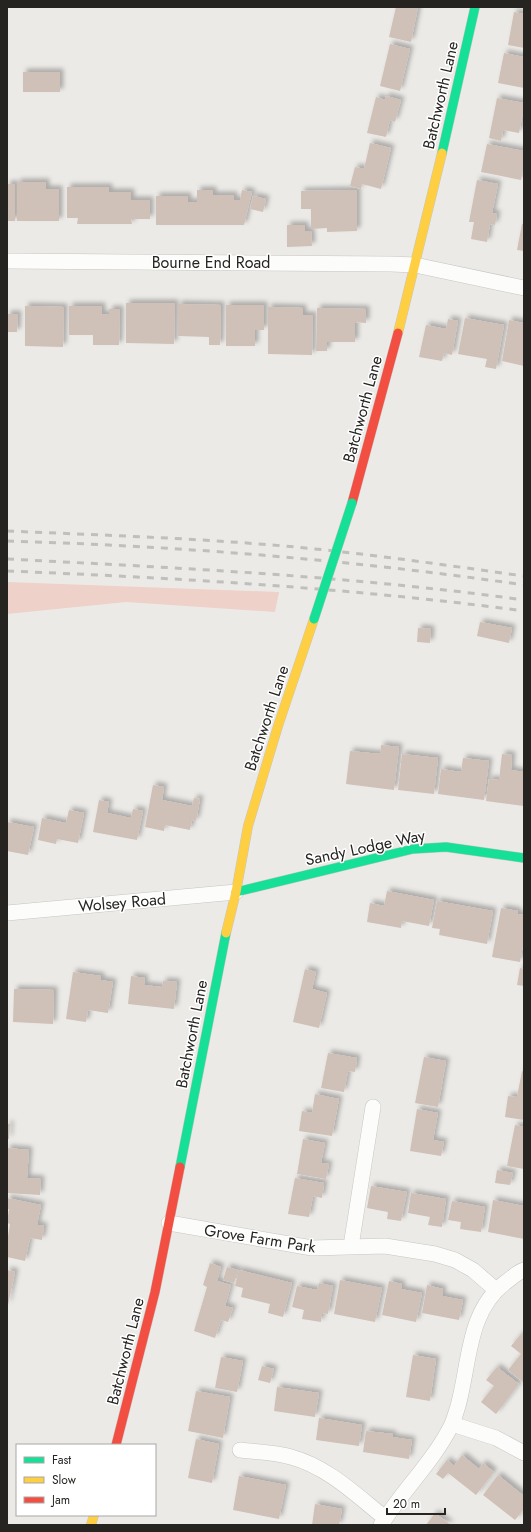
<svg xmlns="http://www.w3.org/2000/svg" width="531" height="1532" viewBox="0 0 531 1532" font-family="Jost,sans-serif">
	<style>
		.green { fill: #eed1c8 }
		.building { fill: #cfc1b7; filter: url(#shadow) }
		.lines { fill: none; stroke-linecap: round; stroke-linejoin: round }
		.street-casing { stroke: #c7c5c2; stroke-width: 16 }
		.fast-casing { stroke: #c7c5c2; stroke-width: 10 }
		.slow-casing { stroke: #c7c5c2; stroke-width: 10 }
		.jam-casing { stroke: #c7c5c2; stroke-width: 10 }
		.street { stroke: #fcfcfb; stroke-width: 15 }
		.fast { stroke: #16e098; stroke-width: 9 }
		.slow { stroke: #ffcf43; stroke-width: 9 }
		.jam { stroke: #f24e42; stroke-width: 9 }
		.rail { stroke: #bfbfbd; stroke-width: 3; stroke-dasharray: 7 7; stroke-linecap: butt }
		.fast-bridge-casing { stroke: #c7c5c2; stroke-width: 10; stroke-linecap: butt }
		.fast-bridge { stroke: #16e098; stroke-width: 9 }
		.labels { text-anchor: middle; stroke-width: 3; stroke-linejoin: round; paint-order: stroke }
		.street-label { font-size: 16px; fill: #252421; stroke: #fff }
	</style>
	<defs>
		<filter id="shadow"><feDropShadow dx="3.5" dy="-3.5" stdDeviation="2" flood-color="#0004"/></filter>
	</defs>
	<rect width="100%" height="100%" fill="#eceae7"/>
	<!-- green -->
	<path class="green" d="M7 582 279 592 275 612 126 602 7 614Z"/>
	<!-- building -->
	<path class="building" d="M396 7H418L411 42 389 37Z
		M514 12 524 14V48L508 45Z
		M390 44 410 49 400 91 380 86Z
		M504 53 524 57V88L498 83Z
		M23 72H60V92H23Z
		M386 96 401 100 395 122 390 120 386 137 367 133 376 97 385 100Z
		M497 98 524 103V118H522L519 133 503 130 501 141 489 138Z
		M370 143 391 148 381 189 362 184 361 189 350 186 355 167 364 169Z
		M487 144 524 151V164L521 180 481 172Z
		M477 180 498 184 492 213 497 214 495 225 490 224 487 242 471 239 474 222H469Z
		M17 182H46V189H59V221H17Z
		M7 184H15V221H7Z
		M67 187H109V192H131V200H150V219H131L132 224H77L78 218H67Z
		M197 190H213V195H234V200H240L242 190 252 192 244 225H156V196H188V202H197Z
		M357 190V231L327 232V228L311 229V209H301V191Z
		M253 196 266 199 263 212 250 209Z
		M522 224H524V251L517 250Z
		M287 225H305V231H311L312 246 287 247Z
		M126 303H175L174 344 126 343Z
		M178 304 221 305 220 345H209V337L178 336Z
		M226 305H264V330H255V346H226Z
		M25 306 64 307 63 347 25 346Z
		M69 306H102V314L109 315V309H120L119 345H93V335H69Z
		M268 307 303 308V315H313L312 355 268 354Z
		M317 308 366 309V323L355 322V342H327V351H316Z
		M7 314H18L17 332H7Z
		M465 318 504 325 496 369 485 367 487 359 458 354Z
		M448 319 458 321 452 355 444 353 442 361 419 357 426 325 446 329Z
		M509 320 524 323V366L502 361Z
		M480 622 512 628 509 643 477 636Z
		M418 628 431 629 430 643 417 642Z
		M381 745 399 747 394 790 346 784 350 751 380 754Z
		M402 754 438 758 434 794 398 790Z
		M502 754 512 755 511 770 524 772V806L486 801 489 779 499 780Z
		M463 758 489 761 484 800 438 794 441 769 461 772Z
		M153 785 164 787 162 800 192 806 194 798 200 799 196 821 192 820 190 830 165 825 164 831 145 827Z
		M99 800 109 802 107 813 131 818 133 809 143 811 137 840 93 832Z
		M69 810 84 813 78 843 57 839 56 844 38 840 42 818 66 823Z
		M7 822 34 827 28 855 7 851Z
		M387 891 434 900 429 926 402 921 401 928 367 922 370 903 384 906Z
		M437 901 493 911 487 944 439 935 440 929 432 928Z
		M501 908 518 911 517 914 524 915V939L520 962 492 957Z
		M520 968 524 969V986L517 985Z
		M305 969 316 972 312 989 327 993 319 1028 293 1022Z
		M73 972 101 976V980L113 982 108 1013 88 1010 86 1022 66 1019Z
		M131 976 145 978 144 985 162 987 163 981 177 982 174 1009 128 1004Z
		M14 989 54 990 53 1024 13 1022Z
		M328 1053 357 1058 355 1072 348 1071 344 1092 321 1088Z
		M424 1057 446 1061 438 1107 415 1103Z
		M522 1071 524 1072V1120L505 1117 508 1096 517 1097Z
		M315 1094 339 1099 332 1136 299 1131 302 1111 312 1113Z
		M417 1109 438 1113 433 1140 444 1142 441 1156 410 1151Z
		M7 1124H10L9 1139H7Z
		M515 1125 524 1127V1169L507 1166Z
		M303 1139 325 1143 321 1163 329 1164 326 1179 297 1174Z
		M7 1148 29 1150 27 1178 41 1179 40 1195 7 1193Z
		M497 1170 513 1173 510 1185 495 1183Z
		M295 1178 324 1183 322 1198 313 1196 309 1217 288 1214Z
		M371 1186 407 1192 401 1221 387 1219 388 1212 367 1208Z
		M411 1193 446 1199 442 1227 428 1225 430 1217 408 1213Z
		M7 1198 41 1205 37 1225 44 1226 42 1240 30 1238 25 1261 7 1257V1242L10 1224 7 1223 9 1209H7Z
		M493 1200 524 1206V1239L488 1232Z
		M452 1201 485 1207 481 1232 460 1229 461 1222 448 1220Z
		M210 1263 221 1267 217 1281 231 1285 225 1306 233 1308 228 1322 221 1320 215 1338 194 1331 207 1287 203 1285Z
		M227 1267 238 1270 234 1283 223 1280Z
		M7 1270 15 1272 8 1305H7Z
		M239 1270 292 1283 283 1317 268 1313 270 1304 241 1297 243 1288 235 1286Z
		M340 1280 382 1288 375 1322 334 1314Z
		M389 1281 402 1284 401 1289 422 1293 416 1322 382 1315Z
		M319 1283 333 1286 328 1314 322 1313 321 1322 302 1319 304 1310 292 1307 297 1286 317 1290Z
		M427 1285 443 1289 442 1296 463 1300 459 1320 422 1313Z
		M521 1334 524 1337V1380L523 1382 508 1370 521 1354 511 1346Z
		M413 1355 436 1359 430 1401 406 1397Z
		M221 1357 243 1361 237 1392 215 1388Z
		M262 1366 274 1369 270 1383 258 1380Z
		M497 1367 519 1384 496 1414 481 1402 494 1386 486 1380Z
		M277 1387 319 1393 315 1417 274 1411Z
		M196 1391 230 1397 223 1438 188 1431Z
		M319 1418 362 1425 359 1446 316 1440Z
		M366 1431 393 1434 392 1437 412 1440 409 1459 363 1452Z
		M196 1439 219 1444 212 1483 188 1478Z
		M462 1455 479 1469 483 1463 494 1472 476 1495 448 1473 443 1479 436 1474 447 1460 454 1466Z
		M498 1475 524 1496V1509L515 1520 483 1495Z
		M239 1476 286 1485 279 1519 233 1510Z
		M315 1504 342 1509 339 1525H312Z
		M435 1513 451 1525H426Z"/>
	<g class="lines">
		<!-- street casing -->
		<g class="street-casing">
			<path id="street" d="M7 261 391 264 415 265 524 288
				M7 913 236 892
				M169 1223 312 1248 385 1246 435 1254 455 1260 473 1270 496 1290
				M351 1246 373 1107
				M452 1424 496 1438 524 1453
				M240 1450C256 1452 275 1452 291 1457 328 1467 356 1495 385 1518
				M381 1525C402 1491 433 1462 451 1426 454 1420 456 1412 458 1406 470 1363 467 1311 506 1282 512 1278 517 1272 524 1270"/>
		</g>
		<!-- fast casing -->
		<g class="fast-casing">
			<path id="fast" d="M442 153 475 7
				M236 892 413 849 446 847 524 858
				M180 1167 226 933"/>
		</g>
		<!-- slow casing -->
		<g class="slow-casing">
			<path id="slow" d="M398 333 442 153
				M226 933 236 892 248 826 278 726 314 619
				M91 1525 94 1515"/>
		</g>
		<!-- jam casing -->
		<g class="jam-casing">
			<path id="jam" d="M352 503 398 333
				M116 1445 155 1292 180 1167"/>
		</g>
		<!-- street -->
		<use href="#street" class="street"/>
		<!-- fast -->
		<use href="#fast" class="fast"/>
		<!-- slow -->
		<use href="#slow" class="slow"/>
		<!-- jam -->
		<use href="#jam" class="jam"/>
		<!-- rail -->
		<path class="rail" d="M7 531C100 535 192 538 284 546 364 553 444 565 524 576
			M7 541C180 546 353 560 524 585
			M7 559C180 568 353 576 524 600
			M7 571C180 578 352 588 524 611"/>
		<!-- fast-bridge casing -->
		<g class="fast-bridge-casing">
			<path id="fast-bridge" d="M314 619 352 503"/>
		</g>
		<!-- fast-bridge -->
		<use href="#fast-bridge" class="fast-bridge"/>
	</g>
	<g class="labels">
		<!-- street labels -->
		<g class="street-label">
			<text transform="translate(440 95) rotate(-77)" y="6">Batchworth Lane</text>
			<text x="211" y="268">Bourne End Road</text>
			<text transform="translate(362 409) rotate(-75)" y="6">Batchworth Lane</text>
			<text transform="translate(266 718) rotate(-72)" y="6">Batchworth Lane</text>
			<text transform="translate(365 847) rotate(-12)" y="6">Sandy Lodge Way</text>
			<text transform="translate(122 902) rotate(-5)" y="6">Wolsey Road</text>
			<text transform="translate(191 1034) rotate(-79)" y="6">Batchworth Lane</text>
			<text transform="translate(260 1238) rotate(9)" y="6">Grove Farm Park</text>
			<text transform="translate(125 1351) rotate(-76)" y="6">Batchworth Lane</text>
		</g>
	</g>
	<!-- border -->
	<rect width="531" height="1532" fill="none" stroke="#252421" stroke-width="16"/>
	<!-- legend -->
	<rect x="16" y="1444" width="140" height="72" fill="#ffffff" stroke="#a8a7a6"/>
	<rect x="24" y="1457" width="20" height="6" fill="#16e098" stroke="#a8a7a6"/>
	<text x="52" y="1464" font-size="12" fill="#252421">Fast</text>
	<rect x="24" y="1477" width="20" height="6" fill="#ffcf43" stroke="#a8a7a6"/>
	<text x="52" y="1484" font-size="12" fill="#252421">Slow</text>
	<rect x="24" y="1497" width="20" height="6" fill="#f24e42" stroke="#a8a7a6"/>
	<text x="52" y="1504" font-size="12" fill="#252421">Jam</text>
	<!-- scale -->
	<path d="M387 1508v6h58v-6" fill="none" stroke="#252421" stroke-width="2"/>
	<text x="393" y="1508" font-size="12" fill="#252421" stroke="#ffffff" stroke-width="3" paint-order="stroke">20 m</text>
</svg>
